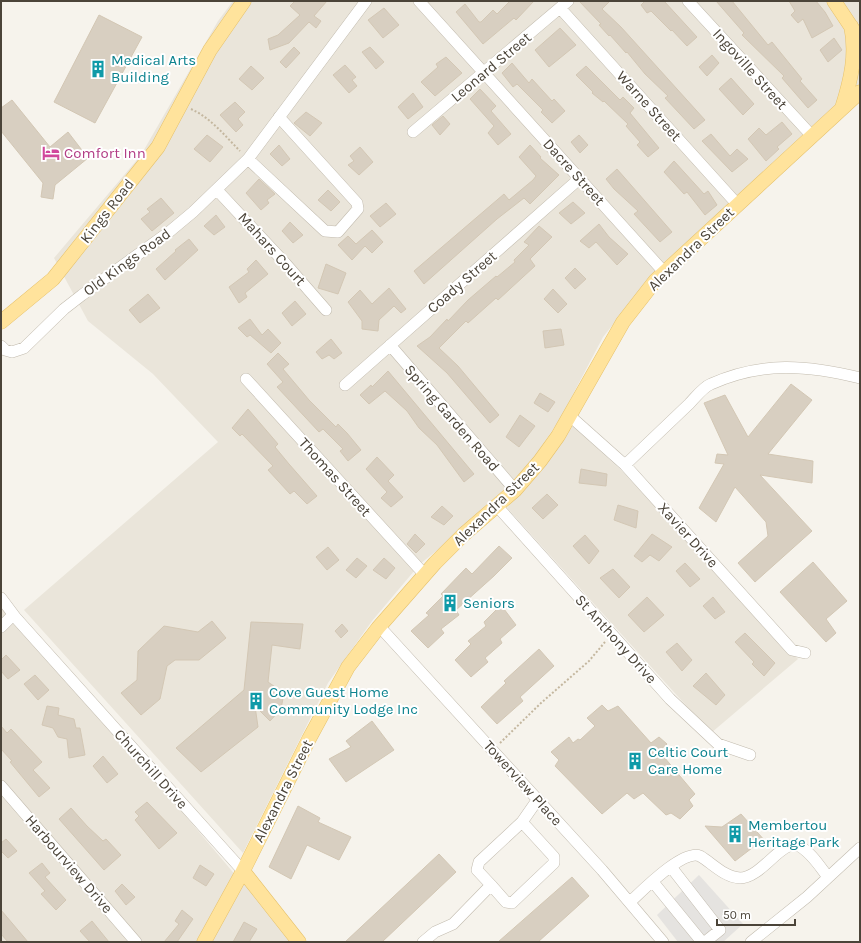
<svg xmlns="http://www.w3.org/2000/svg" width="861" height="943" viewBox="0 0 861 943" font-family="Karla,sans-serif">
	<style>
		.residential { fill: #eae5da }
		.parking { fill: #e5e3e0 }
		.building { fill: #d8cfc1; stroke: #d3c7b4 }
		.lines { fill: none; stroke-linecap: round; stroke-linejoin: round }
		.minor-casing { stroke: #c2bbae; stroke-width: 12 }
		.major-casing { stroke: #e6c16a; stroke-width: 15 }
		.path { stroke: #c4b79f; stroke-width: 2; stroke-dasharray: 2 2; stroke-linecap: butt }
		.minor { stroke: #fff; stroke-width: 11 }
		.major { stroke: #ffe39c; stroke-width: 14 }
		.labels { text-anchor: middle; stroke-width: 4; stroke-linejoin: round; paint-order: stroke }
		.culture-label { font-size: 15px; fill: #0d838f; stroke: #fff; text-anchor: start }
		.street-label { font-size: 15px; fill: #4b4439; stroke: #fff }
		.hotel-label { font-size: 15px; fill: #b23c85; stroke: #fff; text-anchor: start }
	</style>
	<rect width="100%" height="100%" fill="#f6f3ec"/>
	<!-- residential -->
	<path class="residential" d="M233 1H860V85L807 131 731 204 660 266 603 337 560 419 512 490 420 564 372 621 328 683 243 853 24 610 218 442 153 374 88 321 54 258 141 155 218 21Z
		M573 426 622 471 798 659 711 733 507 508Z
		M1 597 237 877 307 942H1Z"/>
	<!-- parking -->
	<path class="parking" d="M699 875 743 924 723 942H678L657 915Z"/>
	<!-- building -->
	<path class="building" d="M295 1H327L314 16 321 21 316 28 309 22 289 43 270 50 268 39 278 35 300 15 290 6Z
		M510 1H534L516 20 514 18 483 44 456 12 465 4 479 22H481L493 10 497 14Z
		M579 1H610L602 9 621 27 705 120 694 129 665 98 668 96 645 74 627 52 626 53 610 35 609 36 599 25 601 24Z
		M645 1H664L697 37 687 46 672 30 671 31 651 11 647 13 641 5Z
		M716 1H732L768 45 772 42 802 79 800 81 817 100 808 108 782 78 784 76 742 35 744 33Z
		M789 1H816L825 12 833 26 812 38 803 19 798 23 791 15 795 11Z
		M384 8 399 25 383 38 368 20Z
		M99 15 142 37 95 123 54 102Z
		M560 28 576 45 549 67 535 50Z
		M834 38 842 50 828 62 820 50Z
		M294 47 300 53 286 68 280 62Z
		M370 47 384 62 376 69 362 52Z
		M712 55 719 63 707 76 699 67Z
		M446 57 462 73 435 96 421 82 438 67 436 64Z
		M512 63 529 83 532 79 552 101 554 99 565 111 552 123 541 112 543 110 517 84 513 87 502 73Z
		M345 65 356 77 352 80 357 86 349 93 333 75Z
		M251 66 264 78 252 90 239 79Z
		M586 66 620 100 623 97 634 108 630 113 659 148 648 157 637 145 640 142 626 126 628 124 604 101 603 102 592 93 593 92 576 75Z
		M731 78 754 104 743 115 719 89Z
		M480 89 496 106 491 111 511 134 498 145 488 133 494 126 470 99Z
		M413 93 423 107 408 119 398 107Z
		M12 100 50 147 68 132 88 158 55 185 53 199 41 197 43 183 1 131V108Z
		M235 102 245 112 238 119 243 125 236 132 220 115Z
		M306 112 322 123 310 136 294 123Z
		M443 116 450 124 440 135 432 125Z
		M782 122 792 134 777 147 779 149 766 161 748 139 759 128 766 135Z
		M711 134 730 156 737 149 748 159 732 172 702 141Z
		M207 135 223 147 210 162 194 149Z
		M579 135 588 145 580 153 571 142Z
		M279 145 290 159 282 166 270 154Z
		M530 145 541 157 540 158 559 175 530 204 524 198 497 219 424 284 414 271 504 194 509 200 533 180 536 176 519 157Z
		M360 147 373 162 359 175 348 165 354 161 350 156Z
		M674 161 704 194 708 191 717 205 705 215 687 192 684 194 664 172Z
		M617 169 672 232 660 242 634 214 638 211 614 189 606 179Z
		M259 179 275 194 267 200 269 203 261 210 246 193Z
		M328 190 340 202 331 211 318 200Z
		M161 198 174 213 152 231 141 219 150 212 147 209Z
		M573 202 585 213 571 224 559 213Z
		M386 203 396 214 380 227 370 216Z
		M216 215 225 227 214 235 204 226Z
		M290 222 303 235 293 243 282 231Z
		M599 224 609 237 628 254 617 265 596 242 589 248 580 241Z
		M539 226 552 237 530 259 535 266 498 300 496 298 468 323 466 321 439 348 458 366 499 415 490 423 447 373 417 346 430 337 447 319 448 321 468 300 496 276 497 277 515 262 514 260 529 245 524 242Z
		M372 230 383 242 372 253 365 246 352 260 338 245 348 236 356 244Z
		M189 239 198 250 165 280 156 269 176 251 175 250Z
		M256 260 268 274 245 293 247 297 239 303 229 287 249 272 247 269Z
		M326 264 346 273 338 294 318 288Z
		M575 268 586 279 575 289 565 278Z
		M389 288 406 309 401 313 394 306 379 320 378 331 362 329V321L348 302 360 290 372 304Z
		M553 289 567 304 558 313 544 299Z
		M148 294 160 308 140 323 129 310Z
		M295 301 306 314 292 326 282 313Z
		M250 319 262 335 268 329 281 343 271 353 250 335 247 337 238 328Z
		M561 329 564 345 545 348 543 331Z
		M331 339 342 353 334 359 329 355 322 359 316 352Z
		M278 353 289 364 283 369 309 400 336 427 338 424 347 433 361 450 348 461 340 451 343 449 323 429 319 432 277 387 283 382 267 364Z
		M388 371 474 474 464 482 437 445 419 428 407 411 385 391 369 404 360 395 371 385 372 387Z
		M791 384 812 400 768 454 813 461 812 483 760 475 812 531 755 582 738 563 768 536 766 522 735 487 716 522 699 508 724 464 715 463 717 454 728 455 704 403 725 395 748 437Z
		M540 393 555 402 548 412 534 403Z
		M248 409 278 444 275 447 289 464 317 496 307 504 294 491 290 494 268 470 273 466 242 434 240 436 232 428Z
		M520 415 535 426 519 447 506 437Z
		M377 457 394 475 388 481 403 497 391 507 381 498 387 492 366 469Z
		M581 469 607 474 606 486 579 483Z
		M547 494 558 505 543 519 532 508Z
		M618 505 638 511 636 528 614 520Z
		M442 506 453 516 444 525 431 517Z
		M415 534 425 544 416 553 407 544Z
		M652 534 672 547 659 561 650 555 642 562 634 556Z
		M585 535 599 551 589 564 573 546Z
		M499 546 512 558 494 576 456 610 459 615 441 629 444 633 428 648 411 631 429 615 426 613 443 596 441 594 466 568 472 574Z
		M328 547 339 560 327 570 316 557Z
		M357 558 367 566 356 578 346 570Z
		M384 558 395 568 386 579 373 570Z
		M813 562 847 601 826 619 836 633 826 642 780 592Z
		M685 563 700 579 690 587 676 571Z
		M613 569 630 587 619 598 600 578Z
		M647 597 664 615 644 632 628 615Z
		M713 597 725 612 715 619 703 606Z
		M501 605 516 625 500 639 502 643 485 658 488 662 471 677 455 660 471 644 468 641 486 626 484 622Z
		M212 621 226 638 199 660H175L167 666 160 699 141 715 121 693 137 680 138 651 164 626 198 632Z
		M251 622 303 624 300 649 272 645 268 682 284 693 281 709 270 721 255 706 258 727 201 772 176 748 244 690Z
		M342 624 348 631 341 638 335 631Z
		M745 633 775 663 764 676 752 664 754 662 735 642Z
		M677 643 692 660 682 671 666 652Z
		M539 649 554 666 520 697 523 701 497 724 481 707 506 683 504 681Z
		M6 655 20 670 8 679 1 671V660Z
		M706 673 725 695 716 705 693 686Z
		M35 675 49 690 38 700 24 684Z
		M602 705 608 711 618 706 651 743 659 737 667 744 659 751 695 794 689 800 693 806 680 819 671 813 666 815 643 793 634 799 627 793 602 814 555 766 559 760 551 752 569 737 573 743 578 739 580 740 595 726 587 718Z
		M47 706 59 708 58 715 74 719 76 728H80L85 755 69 758 67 739 58 737 53 728 42 725Z
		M372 721 394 750 346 782 329 759 351 747 346 741Z
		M1 726 7 733 11 729 42 762 33 770 50 788 39 797 10 762 12 761 1 749Z
		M103 756 118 774 107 783 93 766Z
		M147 802 177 833 159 849 135 820 139 816 135 812Z
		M298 806 320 818 318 822 351 837 339 860 307 845 291 879 269 867Z
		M71 808 87 826 103 841 106 839 121 855 104 870 59 819Z
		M741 814 766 842 756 845 735 861 705 826 722 827Z
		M6 839 17 851 8 858 1 851V843Z
		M439 854 456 872 382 942H345Z
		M42 863 50 873 45 877 66 900 56 910 41 894 45 891 29 873Z
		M200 865 214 874 206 886 193 878Z
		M572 877 589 896 538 942H498Z
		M122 884 135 897 126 905 115 891Z
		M1 910 23 936 28 942H8L1 934Z
		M182 910 193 919 177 942H164L179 924 175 921Z
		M92 921 109 942H90L80 931Z
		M244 922 257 929 249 942H233Z"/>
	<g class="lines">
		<!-- minor casing -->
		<g class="minor-casing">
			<path id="minor" d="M419 1 664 272
				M688 1 812 136
				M560 8 737 204
				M413 132 568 1
				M248 159 325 231 338 232 358 209 357 203 279 117
				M217 190 285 263 326 310
				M390 345 515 490
				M1 346 5 350 12 352 24 348 64 309 82 295 169 232 193 212 248 159 366 1
				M246 379 425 575
				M345 385 579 179
				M570 416 625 465 792 650 805 653
				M625 465C646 445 668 424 689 404 695 398 703 387 711 384 762 361 808 365 860 378
				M496 505 670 699 718 744 750 755
				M1 598 16 618 243 871
				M379 626 602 870 663 942
				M1 627 13 615
				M1 786 136 942
				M671 867 720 930 705 942
				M653 882 702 942
				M491 885 506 902 512 903 554 863V857L522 822
				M630 902C642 891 683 849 700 856 712 863 724 877 740 878 762 878 782 838 799 846 811 852 820 867 828 877
				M423 942 435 932 453 924 491 885 477 870 479 862 522 822 538 799
				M751 942 807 897 860 848"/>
		</g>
		<!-- major casing -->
		<g class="major-casing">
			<path id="major" d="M834 1 856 34
				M842 108C851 80 857 54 851 26
				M1 322 53 279 158 147 210 50 244 1
				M243 871 299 942
				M204 942 243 871 309 739 348 667 378 628 435 563 463 535 515 490 540 461 558 436 623 322 655 281 860 92"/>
		</g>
		<!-- path -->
		<path class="path" d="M191 109C211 118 225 136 240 151
			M500 743 541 703 589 661 605 642"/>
		<!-- minor -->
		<use href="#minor" class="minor"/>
		<!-- major -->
		<use href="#major" class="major"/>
	</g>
	<!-- icons -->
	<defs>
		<g id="building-bare" transform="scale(1.38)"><path d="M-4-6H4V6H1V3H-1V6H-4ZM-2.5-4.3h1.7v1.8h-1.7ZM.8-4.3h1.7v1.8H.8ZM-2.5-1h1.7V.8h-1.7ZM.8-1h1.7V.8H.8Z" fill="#0f9aa8" stroke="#fff" stroke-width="2.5" paint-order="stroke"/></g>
		<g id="hotel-bare" transform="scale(1.38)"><path d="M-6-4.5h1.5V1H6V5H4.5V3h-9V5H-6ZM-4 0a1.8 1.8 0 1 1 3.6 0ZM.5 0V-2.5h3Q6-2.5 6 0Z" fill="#d1479c" stroke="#fff" stroke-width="2.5" paint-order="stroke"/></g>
	</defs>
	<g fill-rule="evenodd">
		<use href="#building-bare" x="98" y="69"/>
		<use href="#hotel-bare" x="51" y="153"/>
		<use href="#building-bare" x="450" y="603"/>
		<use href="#building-bare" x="256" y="701"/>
		<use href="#building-bare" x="635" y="761"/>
		<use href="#building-bare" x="735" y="834"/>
	</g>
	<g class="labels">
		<!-- culture labels -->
		<g class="culture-label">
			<text x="111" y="65">Medical Arts<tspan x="111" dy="17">Building</tspan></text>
			<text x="463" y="608">Seniors</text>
			<text x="269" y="697">Cove Guest Home<tspan x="269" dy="17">Community Lodge Inc</tspan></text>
			<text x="648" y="757">Celtic Court<tspan x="648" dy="17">Care Home</tspan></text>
			<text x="748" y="830">Membertou<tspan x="748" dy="17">Heritage Park</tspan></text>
		</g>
		<!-- street labels -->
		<g class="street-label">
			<text transform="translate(491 67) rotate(-40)" y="5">Leonard Street</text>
			<text transform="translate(750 69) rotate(48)" y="5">Ingoville Street</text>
			<text transform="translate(649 106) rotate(48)" y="5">Warne Street</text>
			<text transform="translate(574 172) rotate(48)" y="5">Dacre Street</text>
			<text transform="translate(107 211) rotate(-52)" y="5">Kings Road</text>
			<text transform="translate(272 249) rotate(48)" y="5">Mahars Court</text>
			<text transform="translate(691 249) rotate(-44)" y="5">Alexandra Street</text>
			<text transform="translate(127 262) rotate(-36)" y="5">Old Kings Road</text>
			<text transform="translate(462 282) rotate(-41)" y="5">Coady Street</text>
			<text transform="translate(452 418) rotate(49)" y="5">Spring Garden Road</text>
			<text transform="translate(335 477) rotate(48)" y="5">Thomas Street</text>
			<text transform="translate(496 504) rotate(-44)" y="5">Alexandra Street</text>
			<text transform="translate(688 535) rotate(48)" y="5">Xavier Drive</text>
			<text transform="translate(616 639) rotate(48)" y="5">St Anthony Drive</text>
			<text transform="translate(151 769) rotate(48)" y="5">Churchill Drive</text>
			<text transform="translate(523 783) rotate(48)" y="5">Towerview Place</text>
			<text transform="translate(283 791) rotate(-63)" y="5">Alexandra Street</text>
			<text transform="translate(69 864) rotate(49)" y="5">Harbourview Drive</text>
		</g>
		<!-- hotel labels -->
		<g class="hotel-label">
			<text x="64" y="158">Comfort Inn</text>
		</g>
	</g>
	<!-- border -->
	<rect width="861" height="943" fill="none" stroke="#4b4439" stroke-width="4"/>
	<!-- scale -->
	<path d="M717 919v6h78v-6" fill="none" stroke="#4b4439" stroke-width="2"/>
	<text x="723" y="919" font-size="12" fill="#4b4439" stroke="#ffffff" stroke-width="3" paint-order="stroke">50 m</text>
</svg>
